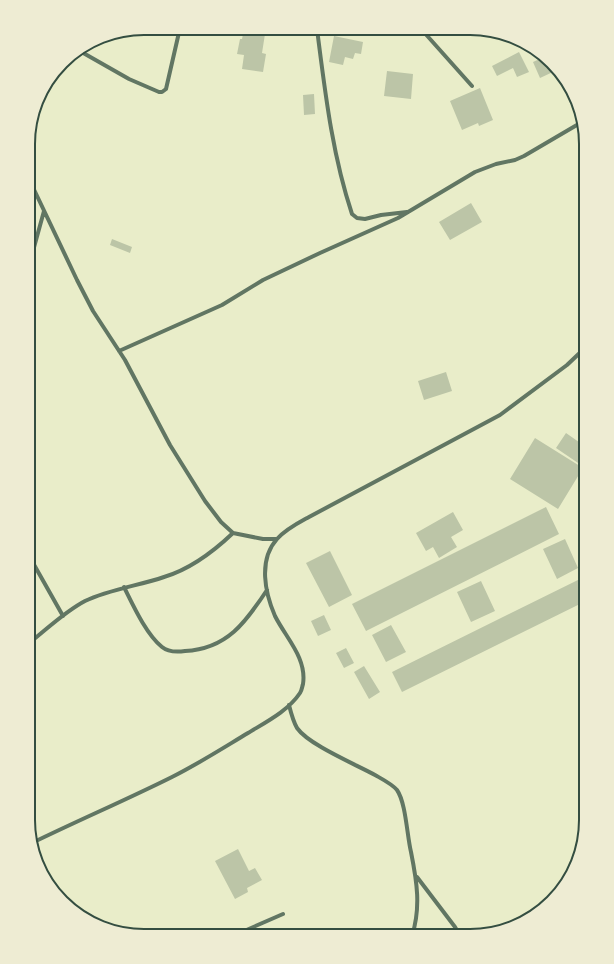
<svg xmlns="http://www.w3.org/2000/svg" width="614" height="964" viewBox="0 0 614 964" font-family="Merriweather,serif">
	<style>
		.building { fill: #bcc5a7 }
		.lines { fill: none; stroke-linecap: round; stroke-linejoin: round }
		.minor { stroke: #617663; stroke-width: 4 }
		.rim { fill: none; stroke: #344e41; stroke-width: 2 }
	</style>
	<rect width="100%" height="100%" fill="#e9edc9"/>
	<!-- building -->
	<path class="building" d="M244 29H263V34H265L262 53 266 54 263 72 242 69 244 55 237 54 240 39H242Z
		M483 30H493L496 32 486 36Z
		M334 36 363 42 361 54 355 53 353 59 345 57 343 65 329 62Z
		M519 52 529 72 517 77 513 68 497 76 492 66Z
		M544 57 555 71 540 78 533 62Z
		M387 71 413 74 411 99 384 96Z
		M480 88 493 120 479 126 478 123 462 130 450 101Z
		M314 94 315 114 304 115 303 95Z
		M471 203 482 222 450 240 439 222Z
		M112 239 132 247 130 253 110 245Z
		M446 372 452 391 424 400 418 381Z
		M566 433 586 447V464L584 467 556 448Z
		M535 438 583 468 558 509 510 479Z
		M546 507 559 534 366 631 352 604Z
		M453 512 463 530 451 537 457 547 439 558 433 547 426 551 416 533Z
		M565 539 578 568 557 579 543 549Z
		M330 551 352 595 329 607 306 563Z
		M582 578 586 585V601L402 692 392 672Z
		M481 581 495 611 471 622 457 592Z
		M324 615 331 630 318 636 311 621Z
		M391 625 406 652 386 662 372 635Z
		M346 648 354 663 344 668 336 653Z
		M364 666 380 692 369 699 354 672Z
		M238 849 249 871 255 868 262 880 247 888 248 892 235 899 215 861Z"/>
	<g class="lines">
		<!-- minor -->
		<path class="minor" d="M317 29C325 91 332 154 352 214L357 218 365 219 381 215 407 212
			M422 30 472 86
			M78 50 129 79 159 92H162L166 89 180 28
			M29 179 77 280 93 311 125 360 170 445 205 501 221 522 233 533 263 539H277
			M29 260 33 251 44 211
			M119 351 222 305 263 280 320 253 398 218 475 172 496 164 515 160 524 156 582 122
			M28 554 63 616
			M124 587C133 605 146 634 162 647 168 652 178 652 185 651 227 649 246 622 267 590
			M28 644C46 630 64 612 85 601 110 589 138 586 164 577 191 569 213 552 233 533
			M289 705C291 713 293 721 297 728 309 745 355 764 375 775 382 779 392 784 397 790 406 803 407 836 411 852 417 882 421 907 412 936
			M32 843C79 820 126 800 172 777 198 764 223 748 248 733 266 722 288 711 300 693 302 690 302 687 303 684 307 658 286 638 275 616 265 593 258 560 277 539 286 529 298 523 309 517L500 415 567 365 586 347
			M417 877 455 927 460 936
			M235 935 283 914"/>
	</g>
	<!-- crop -->
	<path d="M0 0H614V964H0ZM144 35H470A109 109 0 0 1 579 144V820A109 109 0 0 1 470 929H144A109 109 0 0 1 35 820V144A109 109 0 0 1 144 35Z" fill="#eeecd3" fill-rule="evenodd"/>
	<path class="rim" d="M144 35H470A109 109 0 0 1 579 144V820A109 109 0 0 1 470 929H144A109 109 0 0 1 35 820V144A109 109 0 0 1 144 35Z"/>
</svg>
